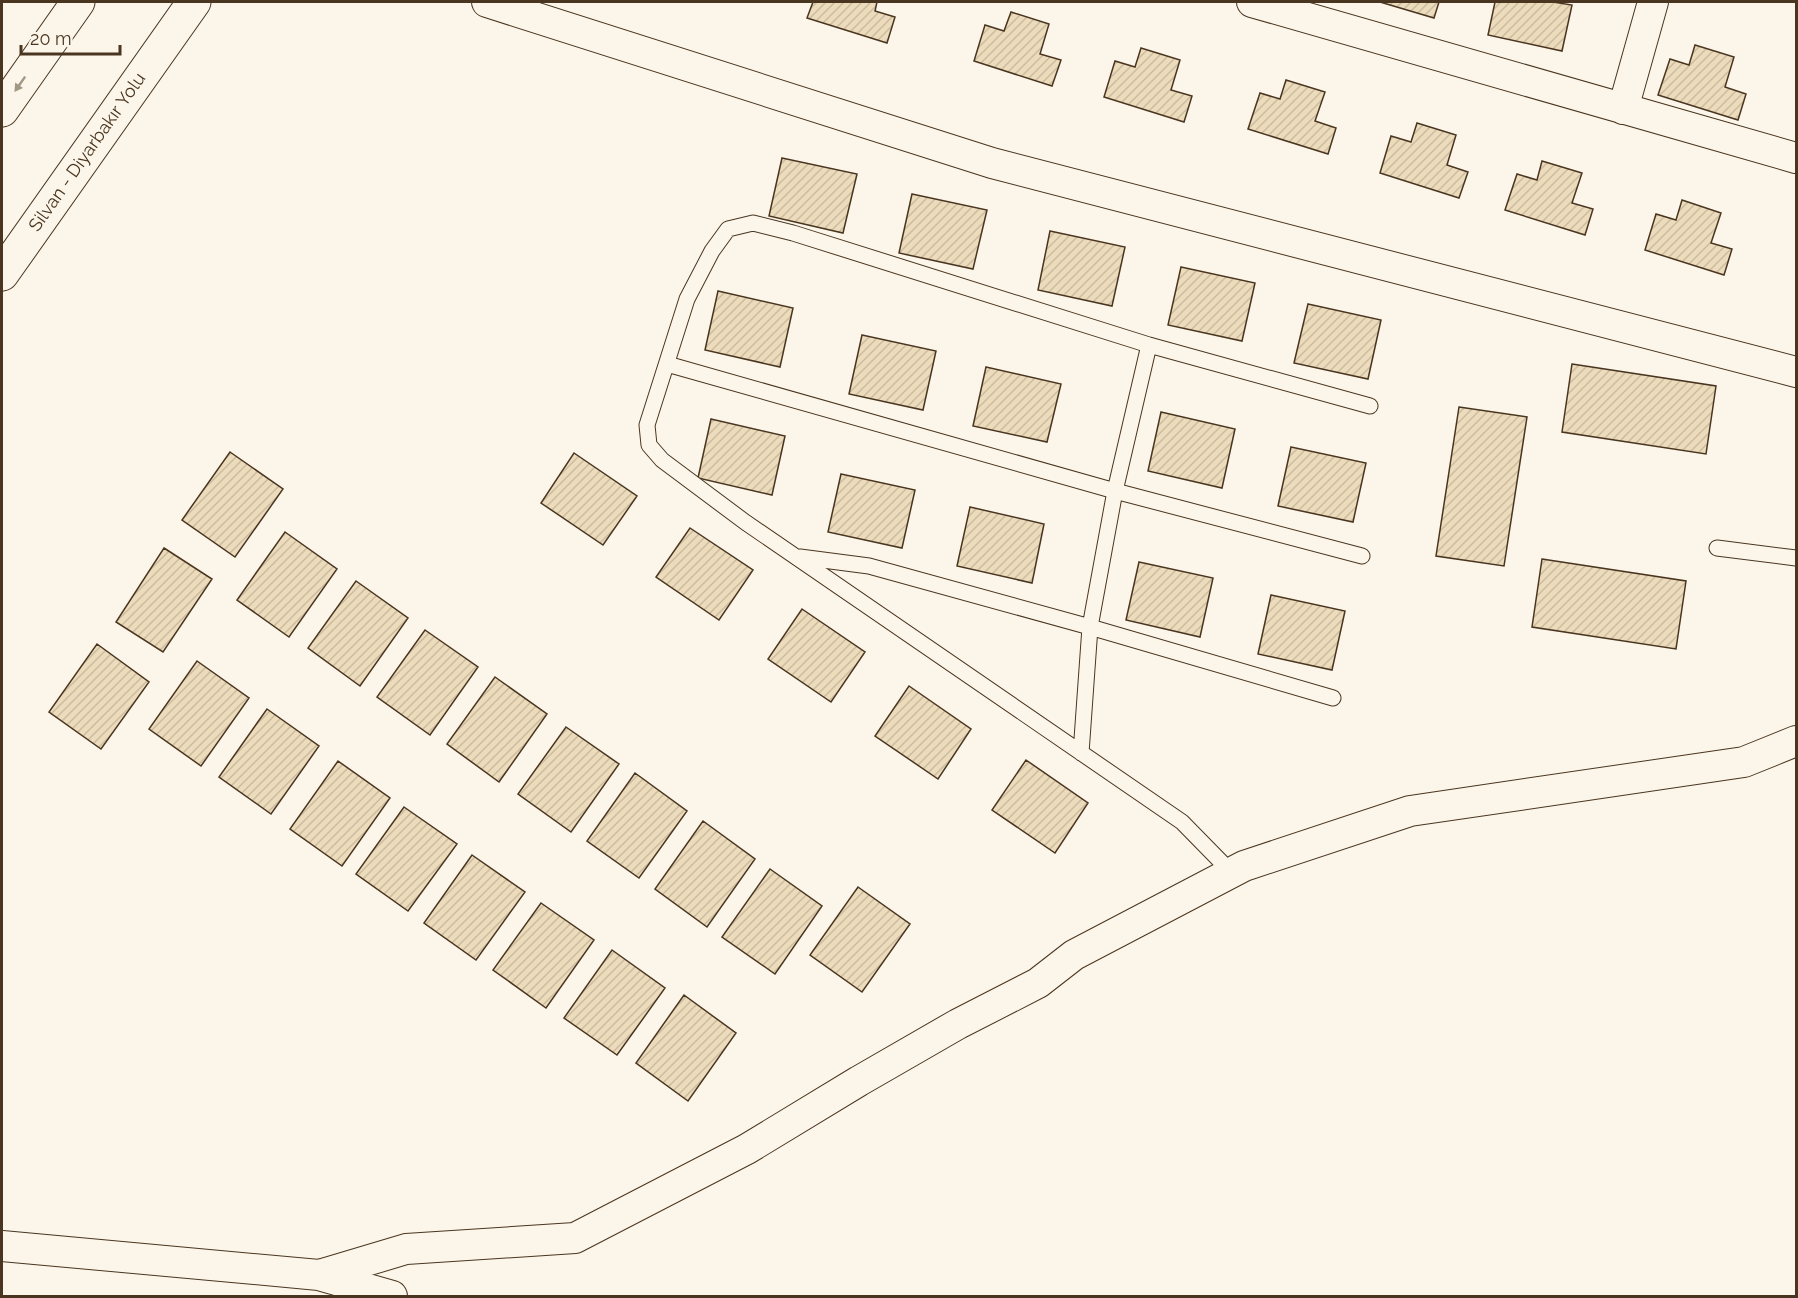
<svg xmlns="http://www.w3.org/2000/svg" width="1798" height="1298" viewBox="0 0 1798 1298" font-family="Raleway,sans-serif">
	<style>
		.building { fill: url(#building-hatch); stroke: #4a3520; stroke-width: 1.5 }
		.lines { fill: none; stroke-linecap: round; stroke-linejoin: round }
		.service-casing { stroke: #4a3520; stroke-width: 17 }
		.minor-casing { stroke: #4a3520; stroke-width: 32 }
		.trunk-casing { stroke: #4a3520; stroke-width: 35 }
		.service { stroke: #fbf6e9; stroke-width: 15 }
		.minor { stroke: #fbf6e9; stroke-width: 30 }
		.trunk { stroke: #fbf6e9; stroke-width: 33 }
		.oneway { fill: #a29684 }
		.labels { text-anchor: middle; stroke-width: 4.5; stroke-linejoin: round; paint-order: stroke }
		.street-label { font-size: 18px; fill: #4a3520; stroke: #fbf6e9 }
	</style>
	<defs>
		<pattern id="building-hatch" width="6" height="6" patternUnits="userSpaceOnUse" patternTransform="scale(1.5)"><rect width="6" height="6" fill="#ecdcbc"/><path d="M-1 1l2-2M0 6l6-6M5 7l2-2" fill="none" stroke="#ccbda1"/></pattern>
	</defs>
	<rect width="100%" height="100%" fill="#fbf6e9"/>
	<!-- building -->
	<path class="building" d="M813 2H877L875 11 895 17 887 43 807 18Z
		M1380 2H1439L1434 18Z
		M1495 2H1553L1572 5 1562 51 1488 35Z
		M1011 12 1049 24 1040 54 1061 60 1052 86 974 61 985 25 1004 31Z
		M1695 45 1734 57 1725 87 1746 94 1738 120 1658 95 1670 59 1689 65Z
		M1141 48 1180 60 1171 90 1192 96 1184 122 1104 97 1115 61 1135 67Z
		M1286 80 1325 92 1315 121 1336 128 1328 154 1248 129 1260 93 1280 99Z
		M1417 123 1456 135 1447 165 1468 172 1459 198 1380 173 1391 136 1411 142Z
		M782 158 857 174 843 233 769 216Z
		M1542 161 1582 173 1572 203 1593 209 1585 235 1505 210 1517 174 1537 180Z
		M912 194 987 210 973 269 899 253Z
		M1682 200 1721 213 1711 243 1732 249 1724 275 1645 250 1656 214 1676 220Z
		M1050 231 1125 247 1112 306 1038 290Z
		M1181 267 1255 283 1242 341 1168 325Z
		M718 291 793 308 780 367 705 350Z
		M1308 304 1381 320 1368 379 1294 363Z
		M862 335 936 351 923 410 849 394Z
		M1572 364 1716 386 1706 454 1562 432Z
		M986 367 1061 384 1047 442 973 426Z
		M1459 407 1527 417 1504 566 1436 556Z
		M1161 412 1235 429 1222 488 1148 471Z
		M711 419 785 436 772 495 698 478Z
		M1291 447 1366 463 1353 522 1278 506Z
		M230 452 283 489 235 557 182 520Z
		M574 453 637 496 603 545 541 503Z
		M841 474 915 490 902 548 828 532Z
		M970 507 1044 524 1032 583 957 566Z
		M690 528 753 570 719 620 656 577Z
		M285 532 337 569 289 637 237 600Z
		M164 548 212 579 163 652 116 622Z
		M1542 559 1686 581 1676 649 1532 627Z
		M1139 562 1213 578 1200 637 1126 620Z
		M356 581 408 618 360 686 308 648Z
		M1271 595 1345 611 1332 670 1258 654Z
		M802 609 865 652 831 702 768 659Z
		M425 630 478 667 430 735 377 697Z
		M97 644 149 682 101 749 49 712Z
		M197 661 249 698 201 766 149 729Z
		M495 677 547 714 499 782 447 744Z
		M909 686 971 729 938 779 875 736Z
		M267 709 319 746 271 814 219 777Z
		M566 727 619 764 571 832 518 794Z
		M1026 760 1088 803 1055 853 992 810Z
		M338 761 390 798 342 866 290 829Z
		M635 773 687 811 639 878 587 841Z
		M404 807 457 844 408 911 356 874Z
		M703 821 755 859 707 927 655 889Z
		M472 855 525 892 476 960 424 923Z
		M770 869 822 906 775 974 722 937Z
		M858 887 910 924 862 992 810 955Z
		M541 903 594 940 546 1008 493 970Z
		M612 950 665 988 617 1055 564 1018Z
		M684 995 736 1033 688 1101 636 1063Z"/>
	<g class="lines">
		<!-- service casing -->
		<g class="service-casing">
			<path id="service" d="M667 364 1115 491 1362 556
				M1717 548 1796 558
				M800 557 869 566 1090 627 1333 698
				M1081 753 1090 627 1115 491 1149 345
				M1232 873 1182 822 745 522 662 460 649 445 647 425 687 299 712 251 728 229 753 223 793 233 1149 345 1370 406"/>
		</g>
		<!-- minor casing -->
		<g class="minor-casing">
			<path id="minor" d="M487 2 992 163 1796 372
				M1252 2 1796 158
				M1623 109 1653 2
				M2 1246 319 1275 406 1249 575 1238 747 1149 859 1081 958 1024 1038 983 1074 955 1244 866 1410 811 1744 762 1796 741
				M319 1275 392 1296"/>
		</g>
		<!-- trunk casing -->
		<g class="trunk-casing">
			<path id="trunk" d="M2 110 78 2
				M2 274 194 2"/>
		</g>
		<!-- service -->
		<use href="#service" class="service"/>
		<!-- minor -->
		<use href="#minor" class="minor"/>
		<!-- trunk -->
		<use href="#trunk" class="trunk"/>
	</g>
	<!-- one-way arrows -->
	<defs><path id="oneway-solid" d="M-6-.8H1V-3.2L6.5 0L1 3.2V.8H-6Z" transform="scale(1.5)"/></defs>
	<use class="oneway" href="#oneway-solid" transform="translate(20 84) rotate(125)"/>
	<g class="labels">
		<!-- street labels -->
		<g class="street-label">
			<text transform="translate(87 152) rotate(-55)" y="6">Silvan - Diyarbakır Yolu</text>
		</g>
	</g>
	<!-- border -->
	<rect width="1798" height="1298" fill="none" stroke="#4a3520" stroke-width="6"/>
	<!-- scale -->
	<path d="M21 45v9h99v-9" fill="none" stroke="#4a3520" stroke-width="3"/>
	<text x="30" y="45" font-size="18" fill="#4a3520" stroke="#fbf6e9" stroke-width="4.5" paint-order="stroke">20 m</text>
</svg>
